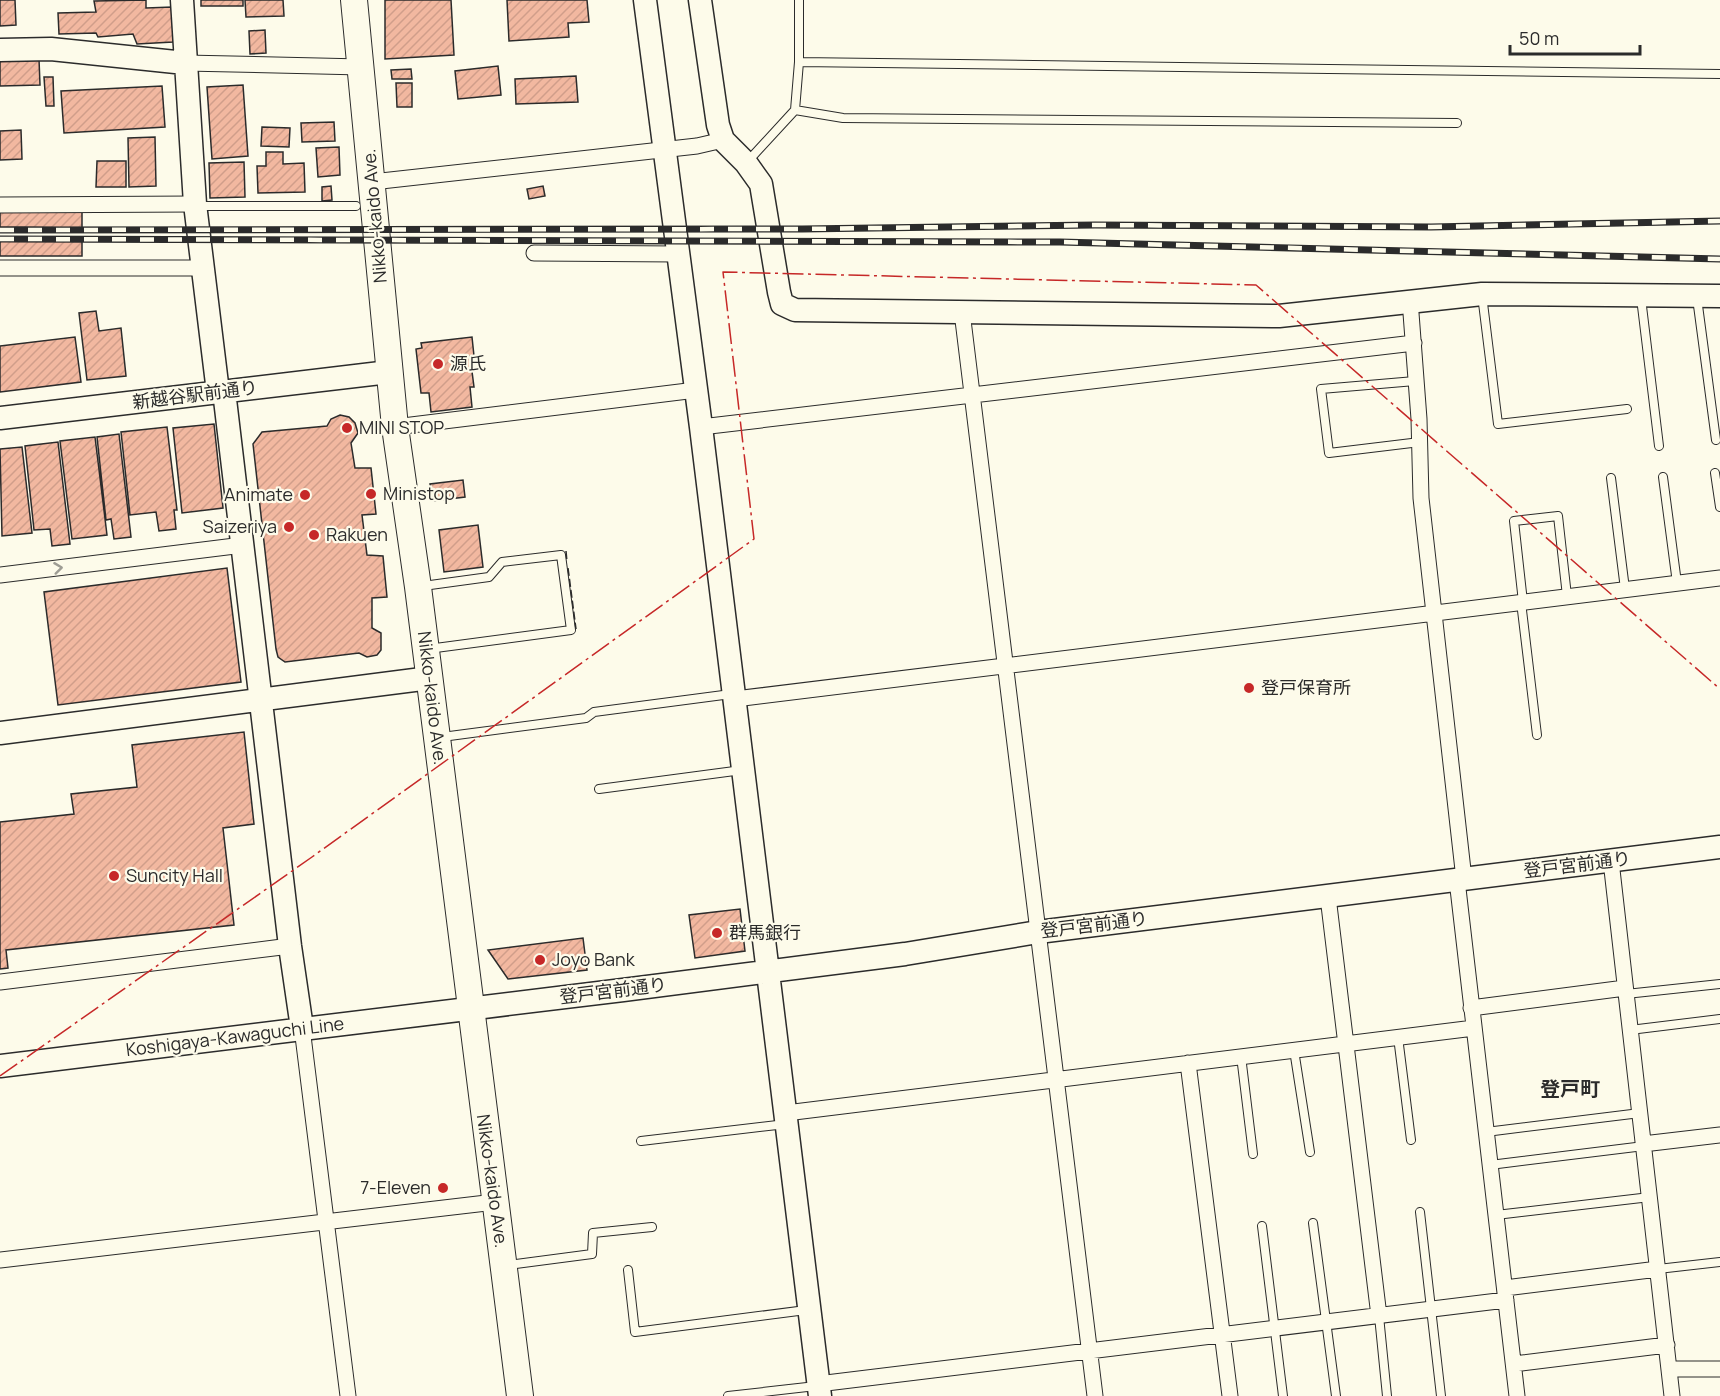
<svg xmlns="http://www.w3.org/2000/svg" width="1720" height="1396" viewBox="0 0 1720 1396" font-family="Manrope,'Noto Sans JP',sans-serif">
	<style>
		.building { fill: url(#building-hatch); stroke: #2b2b2b; stroke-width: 1.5 }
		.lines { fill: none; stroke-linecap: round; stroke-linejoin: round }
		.lane-casing { stroke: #2b2b2b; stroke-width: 10 }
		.street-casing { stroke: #2b2b2b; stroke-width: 17 }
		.secondary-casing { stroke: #2b2b2b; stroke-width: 25 }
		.primary-casing { stroke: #2b2b2b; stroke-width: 28 }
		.lane { stroke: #fdfbea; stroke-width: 8 }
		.street { stroke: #fdfbea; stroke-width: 15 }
		.secondary { stroke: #fdfbea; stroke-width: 22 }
		.primary { stroke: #fdfbea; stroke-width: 26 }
		.rail-casing { stroke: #2b2b2b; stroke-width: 7 }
		.rail { stroke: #fdfbea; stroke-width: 4.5; stroke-dasharray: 14; stroke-linecap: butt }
		.fence { stroke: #2b2b2b; stroke-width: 1.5; stroke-dasharray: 8 3; stroke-linecap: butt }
		.power { stroke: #c62828; stroke-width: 1.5; stroke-dasharray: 21 4.5 3 4.5; stroke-linecap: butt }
		.oneway { stroke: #9e9d94 }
		.poi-dot { fill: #c62828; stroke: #fdfbea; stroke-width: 2 }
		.labels { text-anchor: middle; stroke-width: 4.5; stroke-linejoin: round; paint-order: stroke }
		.street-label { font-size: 18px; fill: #2b2b2b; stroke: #fdfbea }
		.poi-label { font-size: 18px; fill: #2b2b2b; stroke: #fdfbea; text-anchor: start }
		.neighbourhood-label { font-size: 20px; font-weight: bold; fill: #2b2b2b; stroke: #fdfbea }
	</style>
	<defs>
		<pattern id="building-hatch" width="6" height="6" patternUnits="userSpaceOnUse" patternTransform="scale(1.5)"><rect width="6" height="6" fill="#f2b8a0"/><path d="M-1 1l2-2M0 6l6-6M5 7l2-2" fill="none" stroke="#d09e8a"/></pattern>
	</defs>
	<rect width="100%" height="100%" fill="#fdfbea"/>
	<!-- building -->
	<path class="building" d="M0 0H15L16 25 0 26Z
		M146 0V8L172 7 175 25 173 42 137 44 133 34 98 37 96 33 59 34 58 13 96 12 94 1Z
		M201 0H243V6H201Z
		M245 0H283L284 16 246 17Z
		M385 0H451L454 55 385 59Z
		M507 0H587L589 22 568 23 569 37 509 41Z
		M265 30 266 53 250 54 249 31Z
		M39 59 40 85 0 86V60Z
		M498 66 501 95 458 99 455 71Z
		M411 69 412 79H392L391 70Z
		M576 76 578 102 516 104 515 79Z
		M44 77H53L54 106H46Z
		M396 83H412V107H397Z
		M243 85 248 156 212 159 207 87Z
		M162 86 165 127 64 133 61 91Z
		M334 122 335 141 302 142 301 123Z
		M262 127 290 128 289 147 261 146Z
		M21 130 22 159 0 160V131Z
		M155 137 156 186 129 187 128 138Z
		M339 147 340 175 318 177 316 148Z
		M266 152H283V164L304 163 305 192 258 193 257 166H266Z
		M97 161H126V187H96Z
		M244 162 245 197 210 198 209 163Z
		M331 186 332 200 322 201V187Z
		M543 186 545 196 529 199 527 189Z
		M0 211 82 212V228L0 227Z
		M0 241H82V256H0Z
		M96 311 99 331 121 328 126 376 87 380 79 313Z
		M75 337 81 382 0 392V346Z
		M472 337 474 356H470L474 387H470L472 407 431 412 429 393H421L416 349 422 348 421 343Z
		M340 415 349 417 355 423 358 433 351 443 355 468H371L376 514 362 515 367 555 383 556 387 597 372 598V628L381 633V650L377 655 367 657 359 653 285 662 278 657 276 649 253 444 262 432 327 426 331 419Z
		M214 424 223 508 182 513 173 428Z
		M167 427 177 510H174L176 529 159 531 156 512 130 515 121 432Z
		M119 434 131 537 114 539 111 519 106 520 97 437Z
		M95 437 107 535 72 539 60 441Z
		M58 442 70 544 52 546 50 529 34 530 25 446Z
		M22 447 32 533 2 536 0 449Z
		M463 480 465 497 433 501 430 484Z
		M478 525 483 567 444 572 439 530Z
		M227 568 241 682 58 705 44 592Z
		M244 732 254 824 223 828 234 925 6 950 8 968 0 969V822L74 814 71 794 137 787 132 745Z
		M740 909 745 951 695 958 689 915Z
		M583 938 587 970 508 979 488 950Z"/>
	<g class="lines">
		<!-- lane casing -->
		<g class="lane-casing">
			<path id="lane" d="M799 62 1720 74
				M795 110 843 118 1457 123
				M749 160 795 110 799 62V0
				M197 206H356
				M1482 295 1498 424 1627 409
				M1641 298 1659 446
				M1697 298 1716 440
				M1415 381 1321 389 1329 453 1420 442
				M1715 473 1720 507
				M1663 477 1677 583
				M1611 478 1625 589
				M423 586 489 577 502 562 561 555 571 630 428 649
				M1521 602 1537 735
				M1523 602 1514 521 1558 516 1567 596
				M442 737 586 718 594 712 731 694
				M599 789 742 770
				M1626 994 1720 984
				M1630 1030 1720 1019
				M1398 1037 1411 1140
				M1294 1050 1310 1152
				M1241 1056 1253 1154
				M1486 1132 1640 1113
				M641 1141 786 1124
				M1490 1165 1644 1146
				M1420 1212 1441 1396
				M1496 1215 1650 1197
				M1313 1223 1336 1396
				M1262 1226 1283 1396
				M508 1265 592 1254 593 1233 652 1227
				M1658 1269 1720 1262
				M628 1270 635 1332 806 1310
				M1379 1316 1387 1396
				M728 1396 816 1386"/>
		</g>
		<!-- street casing -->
		<g class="street-casing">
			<path id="street" d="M185 63 362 67
				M372 182 697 146 723 140
				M0 205 195 204
				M534 253 678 254
				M0 268H201
				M1410 300 1419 419 1421 498 1464 879
				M962 312 1095 1396
				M395 427 696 390
				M701 427 1414 343
				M0 575 243 545
				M735 699 1720 578
				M1611 861 1672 1396
				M1457 880 1517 1396
				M1328 897 1379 1316
				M0 982 290 946
				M1471 1008 1625 988
				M302 1028 348 1396
				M1188 1063 1230 1396
				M786 1113 1474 1028
				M1643 1144 1720 1135
				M0 1260 495 1202
				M1505 1288 1658 1269
				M1514 1364 1667 1345
				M1669 1369H1720
				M818 1384 1506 1300"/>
		</g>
		<!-- secondary casing -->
		<g class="secondary-casing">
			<path id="secondary" d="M182 0 195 204 218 392
				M645 0 701 427 820 1396
				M700 0 718 125 723 140 746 163 761 184 779 292 782 304 795 310 1279 316 1482 294 1720 296
				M0 50 51 49 185 63
				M224 391 290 946 302 1028
				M0 418 389 372
				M0 733 430 678
				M0 1066 623 990 905 954 1038 932 1720 847"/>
		</g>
		<!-- primary casing -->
		<g class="primary-casing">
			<path id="primary" d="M354 0 395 427 418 587 520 1396"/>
		</g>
		<!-- lane -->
		<use href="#lane" class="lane"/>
		<!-- street -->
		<use href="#street" class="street"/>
		<!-- secondary -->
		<use href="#secondary" class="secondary"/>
		<!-- primary -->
		<use href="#primary" class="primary"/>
		<!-- rail casing -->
		<g class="rail-casing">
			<path id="rail" d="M0 230 802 229 1095 225 1431 227 1720 221
				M0 239 1060 242 1720 259"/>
		</g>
		<!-- rail -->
		<use href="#rail" class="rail"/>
		<!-- fence -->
		<path class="fence" d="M566 551 567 562
			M568 568 576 629"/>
		<!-- power -->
		<path class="power" d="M0 1076 312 857 754 539 723 272 1256 285 1720 689"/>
	</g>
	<!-- one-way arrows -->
	<defs><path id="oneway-chevron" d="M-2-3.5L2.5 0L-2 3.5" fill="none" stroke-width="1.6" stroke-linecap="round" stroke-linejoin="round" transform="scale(1.5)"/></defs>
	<use class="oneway" href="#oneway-chevron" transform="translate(58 568) rotate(-7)"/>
	<!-- markers -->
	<g class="poi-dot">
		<circle cx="438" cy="364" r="6"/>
		<circle cx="347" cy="428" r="6"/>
		<circle cx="371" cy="494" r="6"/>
		<circle cx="305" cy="495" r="6"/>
		<circle cx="289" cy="527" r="6"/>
		<circle cx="314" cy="535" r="6"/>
		<circle cx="1249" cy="688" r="6"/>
		<circle cx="114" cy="876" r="6"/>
		<circle cx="717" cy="933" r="6"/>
		<circle cx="540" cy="960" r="6"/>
		<circle cx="443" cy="1188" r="6"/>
	</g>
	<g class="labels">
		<!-- street labels -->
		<g class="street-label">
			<text transform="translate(375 216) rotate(-95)" y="6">Nikko-kaido Ave.</text>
			<text transform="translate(195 395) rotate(-7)" y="6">新越谷駅前通り</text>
			<text transform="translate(432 698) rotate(83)" y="6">Nikko-kaido Ave.</text>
			<text transform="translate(1577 865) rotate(-7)" y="6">登戸宮前通り</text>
			<text transform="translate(1094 925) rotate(-7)" y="6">登戸宮前通り</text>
			<text transform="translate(613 991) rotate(-7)" y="6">登戸宮前通り</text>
			<text transform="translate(235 1037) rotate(-7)" y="6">Koshigaya-Kawaguchi Line</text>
			<text transform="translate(492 1181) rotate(82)" y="6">Nikko-kaido Ave.</text>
		</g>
		<!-- poi labels -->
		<g class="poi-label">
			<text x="450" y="370">源氏</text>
			<text x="359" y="434">MINI STOP</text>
			<text x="383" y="500">Ministop</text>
			<text x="293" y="501" text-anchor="end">Animate</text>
			<text x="277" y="533" text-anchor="end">Saizeriya</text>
			<text x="326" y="541">Rakuen</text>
			<text x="1261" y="694">登戸保育所</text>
			<text x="126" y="882">Suncity Hall</text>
			<text x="729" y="939">群馬銀行</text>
			<text x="552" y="966">Joyo Bank</text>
			<text x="431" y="1194" text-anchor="end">7-Eleven</text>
		</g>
		<!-- neighbourhood labels -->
		<g class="neighbourhood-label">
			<text x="1570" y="1096">登戸町</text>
		</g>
	</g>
	<!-- scale -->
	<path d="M1510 45v9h130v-9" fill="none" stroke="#2b2b2b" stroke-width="3"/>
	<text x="1519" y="45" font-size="18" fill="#2b2b2b" stroke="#fdfbea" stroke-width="4.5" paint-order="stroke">50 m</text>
</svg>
